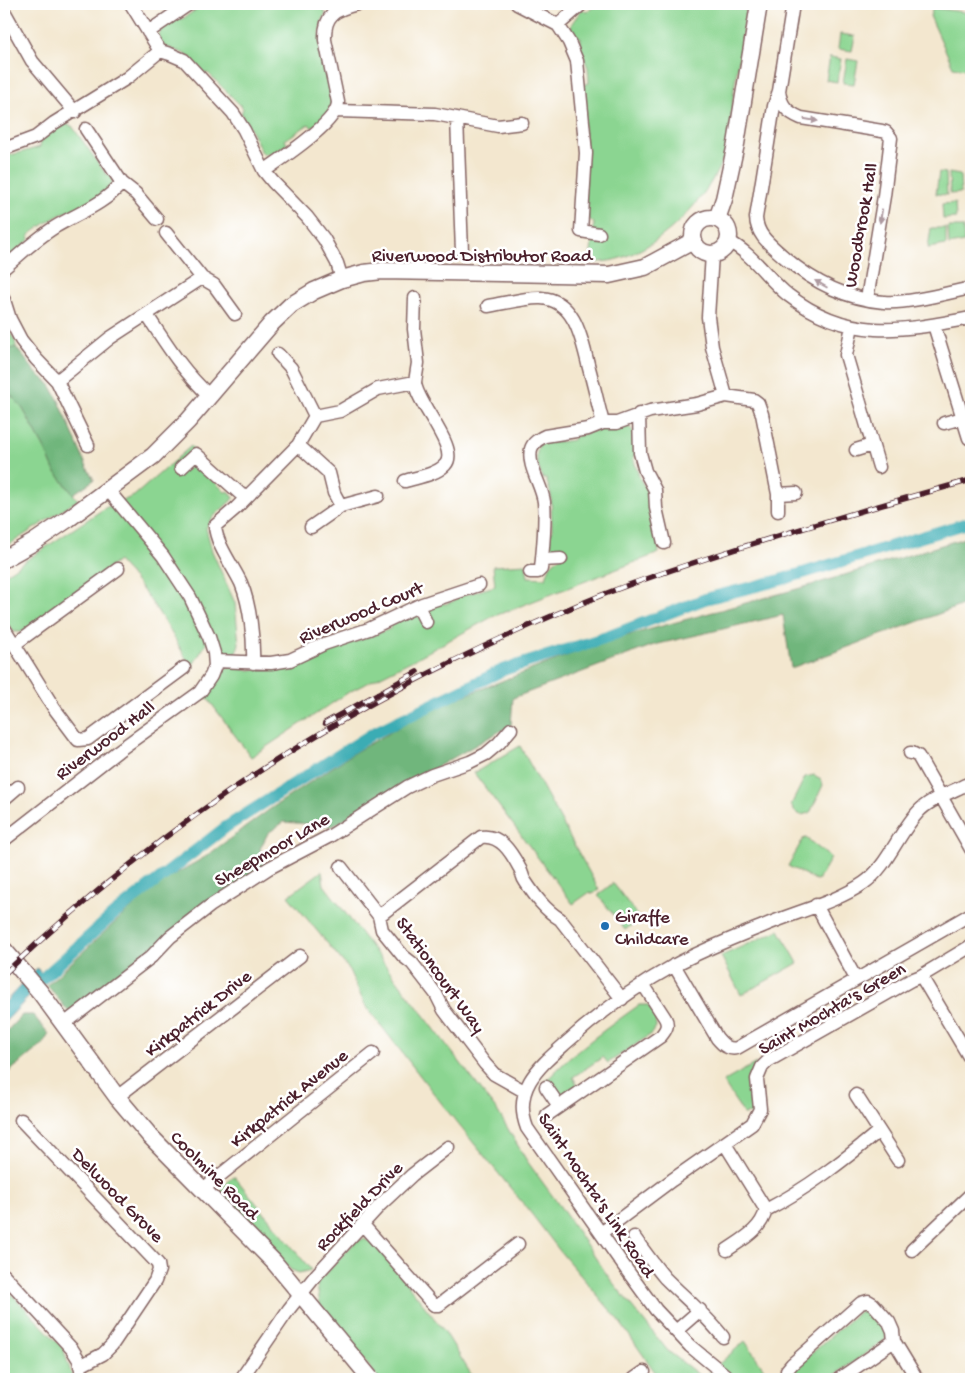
<svg xmlns="http://www.w3.org/2000/svg" width="975" height="1383" viewBox="0 0 975 1383" font-family="'Gochi Hand',sans-serif">
	<style>
		.green { fill: #8bd591; stroke: #6a7a5e }
		.forest { fill: #70b67b; stroke: #5d6a53 }
		.water { fill: #3bacb4; stroke: #426670 }
		.lines { fill: none; stroke-linecap: round; stroke-linejoin: round }
		.canal { stroke: #3bacb4; stroke-width: 12 }
		.minor-casing { stroke: #856564; stroke-width: 15 }
		.tertiary-casing { stroke: #856564; stroke-width: 19 }
		.minor { stroke: #fff; stroke-width: 12 }
		.tertiary { stroke: #fff; stroke-width: 16 }
		.rail-casing { stroke: #4a1f2b; stroke-width: 5.5 }
		.rail { stroke: #fff; stroke-width: 4; stroke-dasharray: 11; stroke-linecap: butt }
		.oneway { fill: #ae9aa0 }
		.poi-dot { fill: #1f6fb2; stroke: #fff; stroke-width: 2 }
		.labels { text-anchor: middle; stroke-width: 5; stroke-linejoin: round; paint-order: stroke }
		.street-label { font-size: 19px; fill: #4a1f2b; stroke: #fff }
		.poi-label { font-size: 19px; fill: #4a1f2b; stroke: #fff; text-anchor: start }
	</style>
	<rect width="100%" height="100%" fill="#fff"/>
	<filter id="ink" filterUnits="userSpaceOnUse"><feTurbulence type="fractalNoise" baseFrequency=".02" numOctaves="2"/><feDisplacementMap in="SourceGraphic" scale="10" xChannelSelector="R" yChannelSelector="G"/><feConvolveMatrix kernelMatrix="1 2 1 2 8 2 1 2 1" color-interpolation-filters="sRGB"/></filter>
	<filter id="wash" filterUnits="userSpaceOnUse"><feTurbulence type="fractalNoise" baseFrequency=".0096" numOctaves="4" result="noise"/><feDisplacementMap in="SourceGraphic" scale="20" xChannelSelector="R" yChannelSelector="G"/><feGaussianBlur stdDeviation="1.12" result="paint"/><feColorMatrix in="noise" values="0 0 0 0 0 0 0 0 0 0 0 0 0 0 0 0 0 1.4 0 .05"/><feComposite in="paint" operator="in"/></filter>
	<g filter="url(#wash)">
		<rect width="100%" height="100%" fill="#f3e7cf"/>
		<!-- green -->
		<path class="green" d="M205 4H331L323 10 326 13C306 46 344 89 327 115 324 120 317 124 312 128L309 124 285 140 287 144C278 150 272 157 262 153L250 128 241 114 243 108 208 73 205 74 191 58 183 53 164 46 158 37 161 30 179 18 182 19Z
			M599 4H746C744 33 738 61 734 90 732 109 729 141 723 158 705 206 644 266 590 262L594 223 586 217 583 85 589 83 588 68 580 47 581 38 575 36 571 29 572 23 582 9 586 12Z
			M933 8 971 13V70L953 67 930 16Z
			M840 34 855 36 852 51 838 49Z
			M830 57 841 59 837 82 826 80Z
			M847 59 858 61 854 84 843 83Z
			M66 124 72 126 106 174 110 175C113 180 113 183 110 189L78 210 75 208C58 215 43 224 29 235L30 239 4 263V156L19 153 40 147 41 141 60 125Z
			M939 172 946 173 947 195 936 194Z
			M949 173 960 175 961 193 950 194Z
			M955 203 956 218 943 219 942 204Z
			M948 227H963L964 242 949 245Z
			M931 228H946V245L928 248Z
			M4 332 11 334 15 341 16 347 4 351Z
			M4 387 23 409 45 449 54 470 78 500 4 548Z
			M629 427 634 432 635 455 633 457 640 479 645 487H648L653 500 649 510 650 514 655 520 659 553 492 617 413 660 349 692 251 757 205 695 222 670 230 667 249 670 270 668 350 642 352 643 390 629 391 625 412 614 431 622 427 610 428 608 440 602 445 604 454 601 458 597 495 586 493 566 526 564 528 577 546 578 550 566 563 554 552 552 548 547V534L552 532 551 495 546 479H543C538 467 534 457 539 445L549 440 551 443 573 440 574 437 604 428 617 429Z
			M191 446 193 448 178 464 185 471 196 463H199L212 477V479L225 492 229 491 234 498 211 519 206 528 212 551 235 603 239 644 236 653 223 654 219 650 211 636 191 668C171 630 148 592 118 561L22 632H14L4 619V575L105 508 134 496Z
			M520 746 599 890 592 894 590 892 573 904 474 773Z
			M814 775 821 779 823 785 810 813 801 815 795 812 791 805 805 777Z
			M806 838 831 858 819 879 816 880 788 866 803 839Z
			M322 871 324 885 498 1112 527 1161 557 1202 610 1279 668 1351 703 1378 745 1341 771 1379H660L617 1318 563 1255 530 1212 449 1113 365 1005 348 968 288 896Z
			M613 883 640 919 625 930 598 895Z
			M779 930 798 963 741 995 721 956Z
			M639 1005H647L655 1014 656 1027 650 1035 608 1063 603 1057 573 1077 578 1086C561 1098 559 1095 547 1080 574 1051 607 1028 639 1005Z
			M756 1063C746 1084 758 1096 751 1115L747 1113 745 1116 723 1082Z
			M234 1176 311 1270 299 1273 291 1270 223 1199C218 1189 226 1182 234 1176Z
			M364 1239 369 1241 378 1247 445 1332 474 1379H379L320 1305 317 1285 319 1281 356 1241Z
			M4 1286 63 1348 73 1379H4Z
			M866 1308C877 1311 885 1325 887 1335L884 1341 829 1379H793V1372L795 1368 862 1309Z"/>
		<!-- forest -->
		<path class="forest" d="M16 347 37 374 49 383 59 401 86 465 94 480 73 494 54 470 45 449 23 409 4 387V351Z
			M971 536V602L791 668 783 615 654 645 513 698 511 725 333 826 284 822 268 833 260 849 266 868 73 1011H68L47 985 123 915 163 881 205 857 270 809 355 752 437 706 600 643 815 584Z
			M22 1015H33L49 1034 43 1044 4 1076V1034Z"/>
		<!-- water -->
		<path class="water" d="M37 968 46 979 4 1023V1003Z"/>
		<g class="lines">
			<!-- canal -->
			<path class="canal" d="M32 988 114 914 226 827 372 734 503 670 607 637 705 599 780 580 971 522"/>
		</g>
	</g>
	<g filter="url(#ink)">
		<g class="lines">
			<!-- minor casing -->
			<g class="minor-casing">
				<path id="minor" d="M131 4 160 51
					M517 4 558 25 569 42 577 61 586 153 581 231 599 234
					M793 4 779 91 774 106 756 218C757 236 771 245 784 257 813 282 845 299 884 302 908 304 947 293 971 288
					M4 11 32 61 75 112
					M558 25 582 4
					M148 32 189 4
					M160 51 170 54 184 60 233 113 244 130 264 171 273 182 307 217 324 239 337 263 342 279
					M779 91C781 106 787 112 801 118L882 131 886 132 891 138 884 196 867 299
					M337 111 435 114 498 126 522 123
					M457 118 462 252
					M86 129 122 183 136 194 157 219
					M4 149 36 137 54 123 127 78 160 51
					M264 171C281 159 338 122 338 102L325 40C324 14 335 10 357 4
					M166 233 202 278 214 285 235 314
					M728 241C753 254 767 278 788 295 849 342 902 331 971 318
					M712 254 708 317 712 347 726 396
					M4 268C20 254 36 239 55 227 78 213 103 205 122 183
					M4 300 10 319 21 340 36 359 57 381 88 445
					M488 306C502 304 527 297 541 298 576 300 582 341 589 368 594 386 598 405 603 423
					M147 315C166 344 184 373 210 396
					M934 325 969 438
					M852 326 846 355 879 467
					M278 354 291 368 315 416
					M57 381 110 338 202 278
					M639 414 640 453 645 471 655 490 656 508 664 543
					M944 423 963 418
					M298 445 329 473 334 493 341 506
					M856 450 872 445
					M181 468 196 454 245 498
					M405 481C418 477 435 475 445 465 461 449 415 402 415 382
					M778 494 796 493
					M311 527 341 506 378 496
					M542 560 561 559
					M530 572H538L541 569C543 547 546 524 544 502 542 485 527 466 531 449 533 442 539 439 545 436L588 429 603 423H617L650 411 697 404 726 396 754 400 758 403 762 414 778 494V511
					M418 606 426 622
					M4 628 54 708 78 740 88 739 184 668
					M15 644 118 569
					M215 661 271 663 290 660 324 644 369 629 422 604 479 585
					M253 663C254 639 250 604 241 583 233 566 216 544 215 526L236 508 298 445 315 416 340 411 378 389 415 382 418 363 414 329 415 298
					M910 753H912L918 756 971 849
					M4 799 18 787
					M4 840 118 751 200 692 211 676 215 666 214 653 209 637 190 597 163 556 108 490
					M341 867 379 916 382 930 403 956 412 963 436 994 444 1010 485 1064 494 1074 524 1091
					M816 905 856 979
					M379 916 481 837C500 834 511 852 519 867 522 871 522 877 525 881 535 896 545 910 560 919L622 999
					M674 965 717 1038C723 1045 728 1050 737 1048L971 914
					M921 976 971 1060
					M64 1024 151 957 170 937 210 906 269 868 330 836 407 787 432 775 470 762 486 754 499 743 511 729
					M546 1087 559 1106
					M856 1095 898 1160
					M117 1097 300 956
					M547 1115 661 1036C666 1030 669 1025 665 1018L643 984
					M21 1120 158 1264 159 1270 155 1281 112 1345 103 1354 80 1366
					M725 1144 766 1210
					M203 1189 373 1053
					M363 1225 430 1301 434 1305H439L518 1244
					M601 1233 672 1180 752 1124 760 1109 757 1079 762 1067 768 1061 911 980 921 976 971 946
					M634 1237C644 1251 654 1265 665 1278 685 1298 706 1315 723 1337
					M727 1250C743 1239 761 1230 766 1210 808 1188 843 1161 879 1131
					M912 1250 971 1194
					M4 1275 72 1349 79 1360 83 1379
					M676 1331 700 1310
					M241 1379 289 1309 317 1274 381 1204 412 1175 448 1147
					M634 1379 644 1372
					M730 1379 690 1346 656 1310 626 1269 527 1128C512 1089 539 1067 566 1043 598 1014 635 987 673 966 702 950 733 938 763 926 795 912 835 903 864 883 888 866 898 833 919 811 930 799 950 793 965 785
					M787 1379V1370L792 1364 861 1303 868 1301 873 1304 889 1322 893 1331 894 1341 917 1379
					M839 1379 894 1341"/>
			</g>
			<!-- tertiary casing -->
			<g class="tertiary-casing">
				<path id="tertiary" d="M693 236a18 18 0 1 1 36 0a18 18 0 1 1-36 0Z
					M717 219 724 199 736 144 759 4
					M4 559 34 542 68 519 153 456 188 421 272 323 291 305 314 291 342 279 364 273 382 271 609 275 645 267 693 241
					M4 950 40 992 117 1097 150 1136 274 1262 371 1379"/>
			</g>
			<!-- minor -->
			<use href="#minor" class="minor"/>
			<!-- tertiary -->
			<use href="#tertiary" class="tertiary"/>
			<!-- rail casing -->
			<g class="rail-casing">
				<path id="rail" d="M325 723 417 672
					M4 974C93 890 196 809 301 745 396 686 498 637 602 595 645 578 689 564 733 550 812 525 891 502 971 480"/>
			</g>
			<!-- rail -->
			<use href="#rail" class="rail"/>
		</g>
		<!-- one-way arrows -->
		<defs><path id="oneway-solid" d="M-6-.8H1V-3.2L6.5 0L1 3.2V.8H-6Z" transform="scale(1.25)"/></defs>
		<g class="oneway">
			<use href="#oneway-solid" transform="translate(811 120) rotate(9)"/>
			<use href="#oneway-solid" transform="translate(881 216) rotate(99)"/>
			<use href="#oneway-solid" transform="translate(821 284) rotate(-150)"/>
		</g>
	</g>
	<!-- markers -->
	<circle class="poi-dot" cx="605" cy="926" r="5"/>
	<g class="labels">
		<!-- street labels -->
		<g class="street-label">
			<text transform="translate(859 225) rotate(-80)" y="7">Woodbrook Hall</text>
			<text x="482" y="261">Riverwood Distributor Road</text>
			<text transform="translate(360 611) rotate(-23)" y="7">Riverwood Court</text>
			<text transform="translate(104 739) rotate(-37)" y="7">Riverwood Hall</text>
			<text transform="translate(271 848) rotate(-30)" y="7">Sheepmoor Lane</text>
			<text transform="translate(442 974) rotate(54)" y="7">Stationcourt Way</text>
			<text transform="translate(831 1007) rotate(-30)" y="7">Saint Mochta's Green</text>
			<text transform="translate(197 1012) rotate(-38)" y="7">Kirkpatrick Drive</text>
			<text transform="translate(288 1097) rotate(-39)" y="7">Kirkpatrick Avenue</text>
			<text transform="translate(216 1174) rotate(45)" y="7">Coolmine Road</text>
			<text transform="translate(119 1194) rotate(46)" y="7">Delwood Grove</text>
			<text transform="translate(598 1194) rotate(56)" y="7">Saint Mochta's Link Road</text>
			<text transform="translate(358 1205) rotate(-46)" y="7">Rockfield Drive</text>
		</g>
		<!-- poi labels -->
		<g class="poi-label">
			<text x="615" y="922">Giraffe<tspan x="615" dy="22">Childcare</tspan></text>
		</g>
	</g>
	<!-- margin -->
	<rect width="975" height="1383" fill="none" stroke="#fff" stroke-width="20"/>
</svg>
